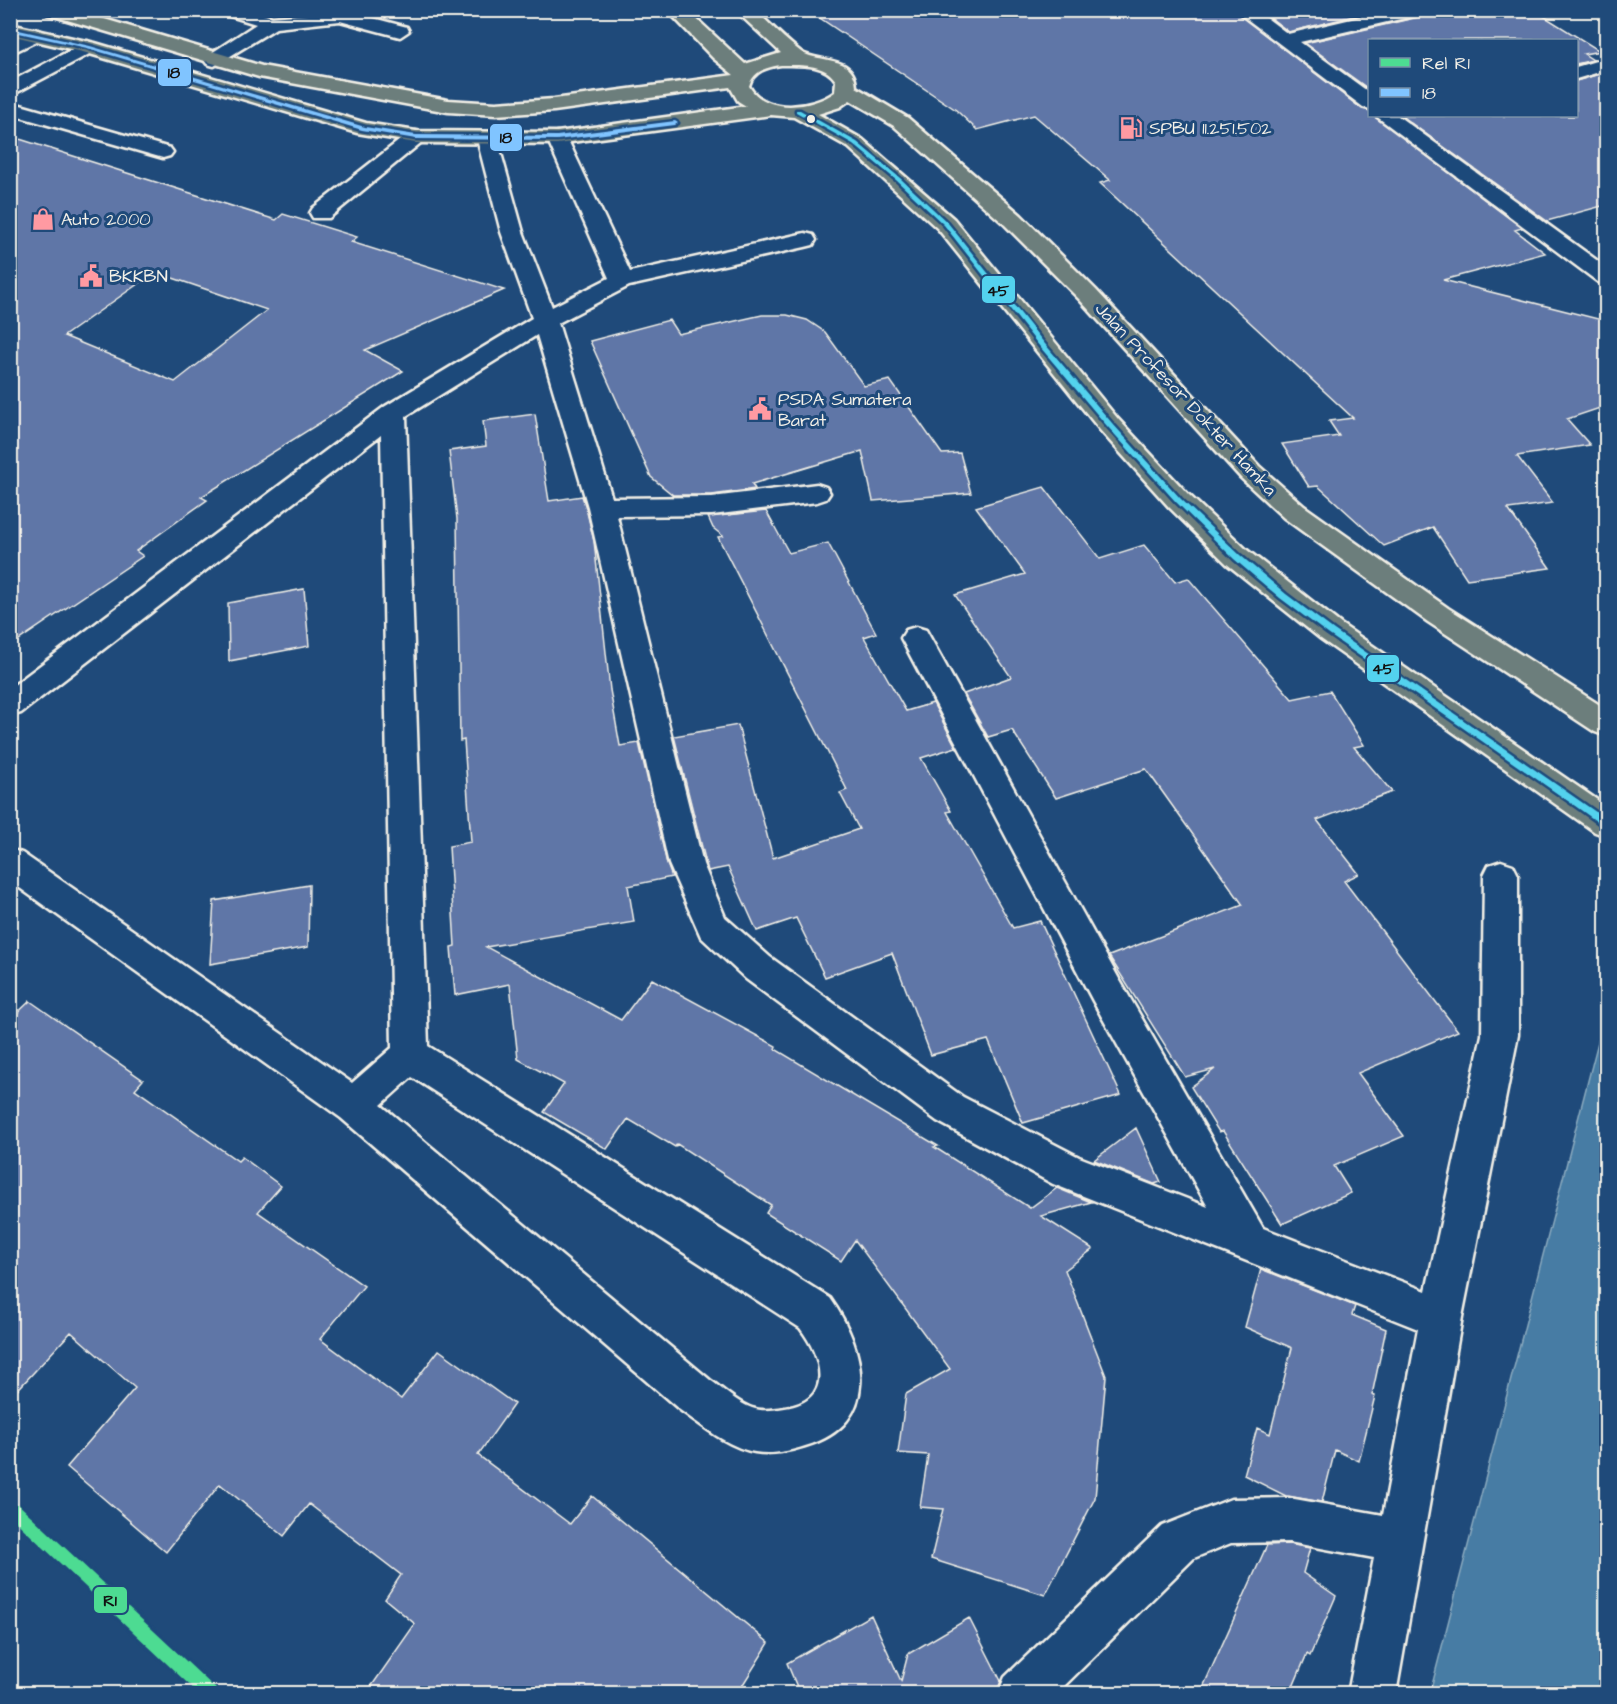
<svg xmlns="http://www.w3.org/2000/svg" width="1617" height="1704" viewBox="0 0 1617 1704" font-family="'Architects Daughter',sans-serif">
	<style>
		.water { fill: #477ca4; stroke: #8cabbf; stroke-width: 1.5 }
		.building { fill: #5f76a7; stroke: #f4f1e8; stroke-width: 1.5; fill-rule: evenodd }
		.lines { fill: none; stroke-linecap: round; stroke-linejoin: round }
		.minor-casing { stroke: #f4f1e8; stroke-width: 5 }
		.major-casing { stroke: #f4f1e8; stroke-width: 5 }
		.minor { fill: #1f4a7a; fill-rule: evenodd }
		.major { fill: #6c7e7c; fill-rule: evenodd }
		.bus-1-casing { stroke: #1f4a7a; stroke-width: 5 }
		.bus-2-casing { stroke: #1f4a7a; stroke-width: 5 }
		.bus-1 { fill: #80c4ff; fill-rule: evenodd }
		.bus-2 { fill: #53d2ee; fill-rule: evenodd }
		.rail-1-casing { stroke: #1f4a7a; stroke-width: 5 }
		.rail-1 { fill: #4ddb92; fill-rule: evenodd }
		.bus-dot { fill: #f4f1e8; stroke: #1f4a7a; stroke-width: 2 }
		.labels { text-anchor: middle; stroke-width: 6; stroke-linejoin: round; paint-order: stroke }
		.far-poi-label { font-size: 18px; fill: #f4f1e8; stroke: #1f4a7a; text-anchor: start }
		.far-street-label { font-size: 18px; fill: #f4f1e8; stroke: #1f4a7a }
		.line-badge { stroke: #1f4a7a; stroke-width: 2 }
		.pale-badge-label { font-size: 16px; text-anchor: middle; font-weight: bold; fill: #111 }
	</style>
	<rect width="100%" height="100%" fill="#1f4a7a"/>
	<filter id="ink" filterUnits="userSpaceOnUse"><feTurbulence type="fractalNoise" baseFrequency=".0167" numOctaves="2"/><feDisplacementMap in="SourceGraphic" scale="12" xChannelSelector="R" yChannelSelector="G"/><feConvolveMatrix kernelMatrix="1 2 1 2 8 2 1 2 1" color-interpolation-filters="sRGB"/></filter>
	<g filter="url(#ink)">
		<!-- water -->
		<path class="water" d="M1606 1011V1693H1430Z"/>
		<!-- building -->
		<path class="building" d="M808 10H1233L1362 109 1370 111V116H1374L1522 228 1515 230 1545 253 1443 280 1606 321V406L1567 419 1590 445 1517 456 1553 503 1508 509 1550 568 1467 579 1433 527 1384 546 1318 486 1309 487 1282 444 1339 436 1329 421 1353 418 1100 183 1110 180 1034 115 977 130 956 110Z
			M1260 10H1378L1289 32Z
			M1427 10H1534L1600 51 1584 54 1593 60 1576 64V40H1370V90L1305 43 1423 16Z
			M1606 72V205L1547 221 1401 116H1576V81Z
			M10 136 276 220 283 214 357 237 351 242 504 290 365 350 403 371 201 497 207 500 136 551 143 556 10 646ZM155 272 267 310 175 382 64 336Z
			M762 315H787L807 320 825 332 864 386 890 380 942 454 960 453 971 493 873 501 862 451 752 484 755 489 712 495H673L651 477 590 341 669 320 678 334Z
			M535 414 549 501 582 496 586 508 594 541 610 690 620 746 639 743 667 864 672 877 628 886 634 922 486 947 621 1020 652 979 776 1046 775 1049 938 1146 934 1147 1030 1208 1057 1188 1091 1202 1041 1216 1093 1249 1065 1270 1106 1376 1095 1498 1045 1595 931 1559 943 1509 920 1507 928 1455 898 1453 906 1394 950 1369 855 1240 841 1261 766 1213 771 1205 677 1144 675 1147 628 1119 607 1149 544 1112 564 1084 518 1059 510 984 455 995 451 947 455 946 449 846 471 842 464 740 460 741 457 519 449 451 486 446 483 421Z
			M1044 487 1100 559 1144 545 1175 582 1188 578 1292 699 1330 691 1364 745 1354 747 1392 792 1317 820 1359 874 1344 881 1458 1031 1358 1073 1404 1136 1334 1166 1351 1193 1282 1224 1223 1131 1219 1132 1191 1087 1215 1069 1185 1077 1109 956 1243 905 1146 769 1056 798 1012 730 988 737 964 694 1011 677 955 595 1025 574 976 507Z
			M766 511 789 553 828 543 876 633 864 637 906 711 933 703 956 747 921 758 951 811 947 812 1013 928 1040 921 1121 1095 1023 1123 988 1040 931 1055 892 953 825 977 796 918 757 931 728 867 708 871 674 736 738 725 773 858 859 829 840 793 847 790 718 537 723 536 713 528 708 517Z
			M304 589 309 646 229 661 228 603Z
			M309 885 308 947 210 964 214 901Z
			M30 1001 143 1080 135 1089 238 1161 242 1157 281 1186 258 1212 364 1286 320 1339 401 1399 439 1350 514 1404 478 1455 570 1524 592 1496 769 1643 737 1694H366L415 1624 385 1599 401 1575 309 1504 284 1536 220 1484 166 1552 67 1467 135 1388 71 1332 10 1398V1020Z
			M1136 1128 1161 1182 1154 1184 1094 1160Z
			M1261 1269 1355 1306 1352 1315 1386 1329 1372 1395 1375 1396 1359 1461 1335 1450 1322 1502 1286 1496 1244 1475 1257 1428 1270 1434 1292 1348 1245 1327Z
			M1289 1544 1310 1548 1303 1573 1336 1596 1310 1656 1307 1654 1290 1694H1200L1267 1545Z
			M871 1615 901 1681 908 1654 969 1618 1001 1681 996 1694H800L787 1663Z"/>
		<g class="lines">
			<!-- minor casing -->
			<g class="minor-casing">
				<path id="minor" d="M221 10H250L272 17 356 10 354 13 407 27 409 31 400 37 340 21 276 28 214 66 207 64 204 60 207 56 256 24 224 14Z
					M1235 10H1256L1288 34 1390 10H1425L1422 14 1300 42 1370 93V109L1363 107Z
					M34 29 41 31 43 35 41 39 10 54V40Z
					M88 41 97 47 95 51 10 96V82Z
					M1606 58V70L1576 79V67Z
					M10 102 170 148 173 152 170 156 163 158 10 114Z
					M1376 116H1398L1606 267V284L1598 282Z
					M416 131 423 133 426 137 423 141 329 218H313L310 213 313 208 409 133Z
					M557 132 564 134 567 138 630 272 805 233 813 235 816 240 813 245 805 247 629 286 558 323 612 498 712 497 817 484 826 487 830 493 826 499 817 502 712 515 617 516 703 864 725 917 770 957 963 1097 1079 1157 1208 1207 1093 1001 901 638 906 630 916 627 926 630 1119 979 1263 1228 1426 1291 1482 1035 1484 875 1489 865 1501 861 1513 865 1518 875V1035L1462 1317 1396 1694H1348L1374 1558 1289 1542 1231 1543 1194 1558 1056 1694H998L1005 1677 1162 1526 1231 1499 1289 1498 1383 1515 1418 1329 1053 1184 937 1121 746 979 701 937 669 864 588 507 537 335 406 416 428 1046 830 1298C867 1350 882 1424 805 1446 789 1451 772 1455 755 1452 727 1447 703 1426 680 1410L341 1118 10 881V849L22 853 352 1083 392 1048 381 435 21 713 10 716V688L384 407 532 318 501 232 477 139 480 135H494L497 139 523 232 552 307 609 278 547 138 550 134ZM412 1077 800 1328C822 1357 835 1401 785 1408 775 1410 762 1412 752 1408 737 1403 723 1389 710 1380L381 1105Z"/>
			</g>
			<!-- major casing -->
			<g class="major-casing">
				<path id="major" d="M44 10H74L262 66 448 100 496 103 554 99 734 75 713 58 667 10H687L745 64 781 53 735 10H755C770 24 785 40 801 52 817 63 855 54 856 87L908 118 1021 215 1096 290 1259 466 1304 506 1448 608 1606 709V736L1595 732 1428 622 1284 518 1241 478 1080 300 1005 225 894 126 850 100 840 107 818 114 862 139 954 219 1118 419 1188 494 1247 550 1341 624 1606 806V836L1595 832 1321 639 1227 564 1169 507 1100 430 938 229 848 147 794 117 771 115 557 144 416 143 357 133 83 52 10 35V24L95 43 366 123 416 131 557 132 746 106 738 101 730 87 554 111 496 115 448 112 259 77 47 14ZM781 65C800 65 825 63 836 81L835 92C812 109 765 114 749 86 753 71 767 67 781 65Z"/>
			</g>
			<!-- minor -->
			<use href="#minor" class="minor"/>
			<!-- major -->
			<use href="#major" class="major"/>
			<!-- bus-1 casing -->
			<g class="bus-1-casing">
				<path id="bus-1" d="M10 28 90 46 365 127 416 135 557 136 675 121 678 123 675 125 557 140 416 139 362 130 87 48 10 31Z"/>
			</g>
			<!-- bus-2 casing -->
			<g class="bus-2-casing">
				<path id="bus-2" d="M796 110H800L857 142 900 178 948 223 1045 344 1112 423 1181 499 1240 555 1286 594 1334 630 1606 819V826H1603L1578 808 1328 634 1280 598 1234 559 1176 502 1107 426 1040 347 944 225 896 180 853 144 796 112Z"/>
			</g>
			<!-- bus-1 -->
			<use href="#bus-1" class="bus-1"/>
			<!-- bus-2 -->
			<use href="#bus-2" class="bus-2"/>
			<!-- rail-1 casing -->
			<g class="rail-1-casing">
				<path id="rail-1" d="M10 1499 15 1501 216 1689 218 1694H199L10 1516Z"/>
			</g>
			<!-- rail-1 -->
			<use href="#rail-1" class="rail-1"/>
		</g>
	</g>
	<!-- icons -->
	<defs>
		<g id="fuel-bare" transform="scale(1.8)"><path d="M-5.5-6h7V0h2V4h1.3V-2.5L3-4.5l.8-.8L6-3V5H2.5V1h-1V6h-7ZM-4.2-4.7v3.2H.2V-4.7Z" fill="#ff9aa2" stroke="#1f4a7a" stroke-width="2.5" paint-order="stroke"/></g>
		<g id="shop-bare" transform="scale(1.8)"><path d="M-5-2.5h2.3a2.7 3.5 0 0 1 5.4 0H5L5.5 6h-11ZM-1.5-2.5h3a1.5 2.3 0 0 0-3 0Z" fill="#ff9aa2" stroke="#1f4a7a" stroke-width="2.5" paint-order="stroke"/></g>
		<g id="civic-bare" transform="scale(1.8)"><path d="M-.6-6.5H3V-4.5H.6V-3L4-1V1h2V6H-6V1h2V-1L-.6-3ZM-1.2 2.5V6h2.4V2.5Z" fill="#ff9aa2" stroke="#1f4a7a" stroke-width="2.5" paint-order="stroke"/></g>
	</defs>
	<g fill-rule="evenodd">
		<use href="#fuel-bare" x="1131" y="128"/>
		<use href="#shop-bare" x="43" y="219"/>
		<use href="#civic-bare" x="91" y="276"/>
		<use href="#civic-bare" x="760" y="409"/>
	</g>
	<!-- markers -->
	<circle class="bus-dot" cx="811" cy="119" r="5"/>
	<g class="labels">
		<!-- far-poi labels -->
		<g class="far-poi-label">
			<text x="1149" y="134">SPBU 11.251.502</text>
			<text x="61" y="225">Auto 2000</text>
			<text x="109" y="282">BKKBN</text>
			<text x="778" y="405">PSDA Sumatera<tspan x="778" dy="21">Barat</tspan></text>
		</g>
		<!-- far-street labels -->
		<g class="far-street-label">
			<text transform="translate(1186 399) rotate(47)" y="6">Jalan Profesor Dokter Hamka</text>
		</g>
	</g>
	<g class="line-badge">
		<rect x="157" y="58" width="35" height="29" rx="6" fill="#80c4ff"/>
		<rect x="489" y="123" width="34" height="29" rx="6" fill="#80c4ff"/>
		<rect x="981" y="275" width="35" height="29" rx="6" fill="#53d2ee"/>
		<rect x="1366" y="654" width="34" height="29" rx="6" fill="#53d2ee"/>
		<rect x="93" y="1586" width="35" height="28" rx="6" fill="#4ddb92"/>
	</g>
	<g class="pale-badge-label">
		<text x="174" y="78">18</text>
		<text x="506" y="143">18</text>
		<text x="998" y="296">45</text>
		<text x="1383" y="674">45</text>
		<text x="110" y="1606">R1</text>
	</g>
	<!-- margin -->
	<rect width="1617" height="1704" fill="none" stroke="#1f4a7a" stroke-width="36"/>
	<rect x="18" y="18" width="1581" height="1668" fill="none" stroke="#f4f1e8" stroke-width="2" filter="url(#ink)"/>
	<!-- legend -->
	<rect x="1368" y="39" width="210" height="78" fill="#1f4a7a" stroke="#748da6" stroke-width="1.5"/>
	<rect x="1380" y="58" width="30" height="9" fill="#4ddb92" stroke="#748da6" stroke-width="1.5"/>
	<text x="1422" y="69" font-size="18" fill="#f4f1e8">Rel R1</text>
	<rect x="1380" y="88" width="30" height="9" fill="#80c4ff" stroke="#748da6" stroke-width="1.5"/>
	<text x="1422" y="99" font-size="18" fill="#f4f1e8">18</text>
</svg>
